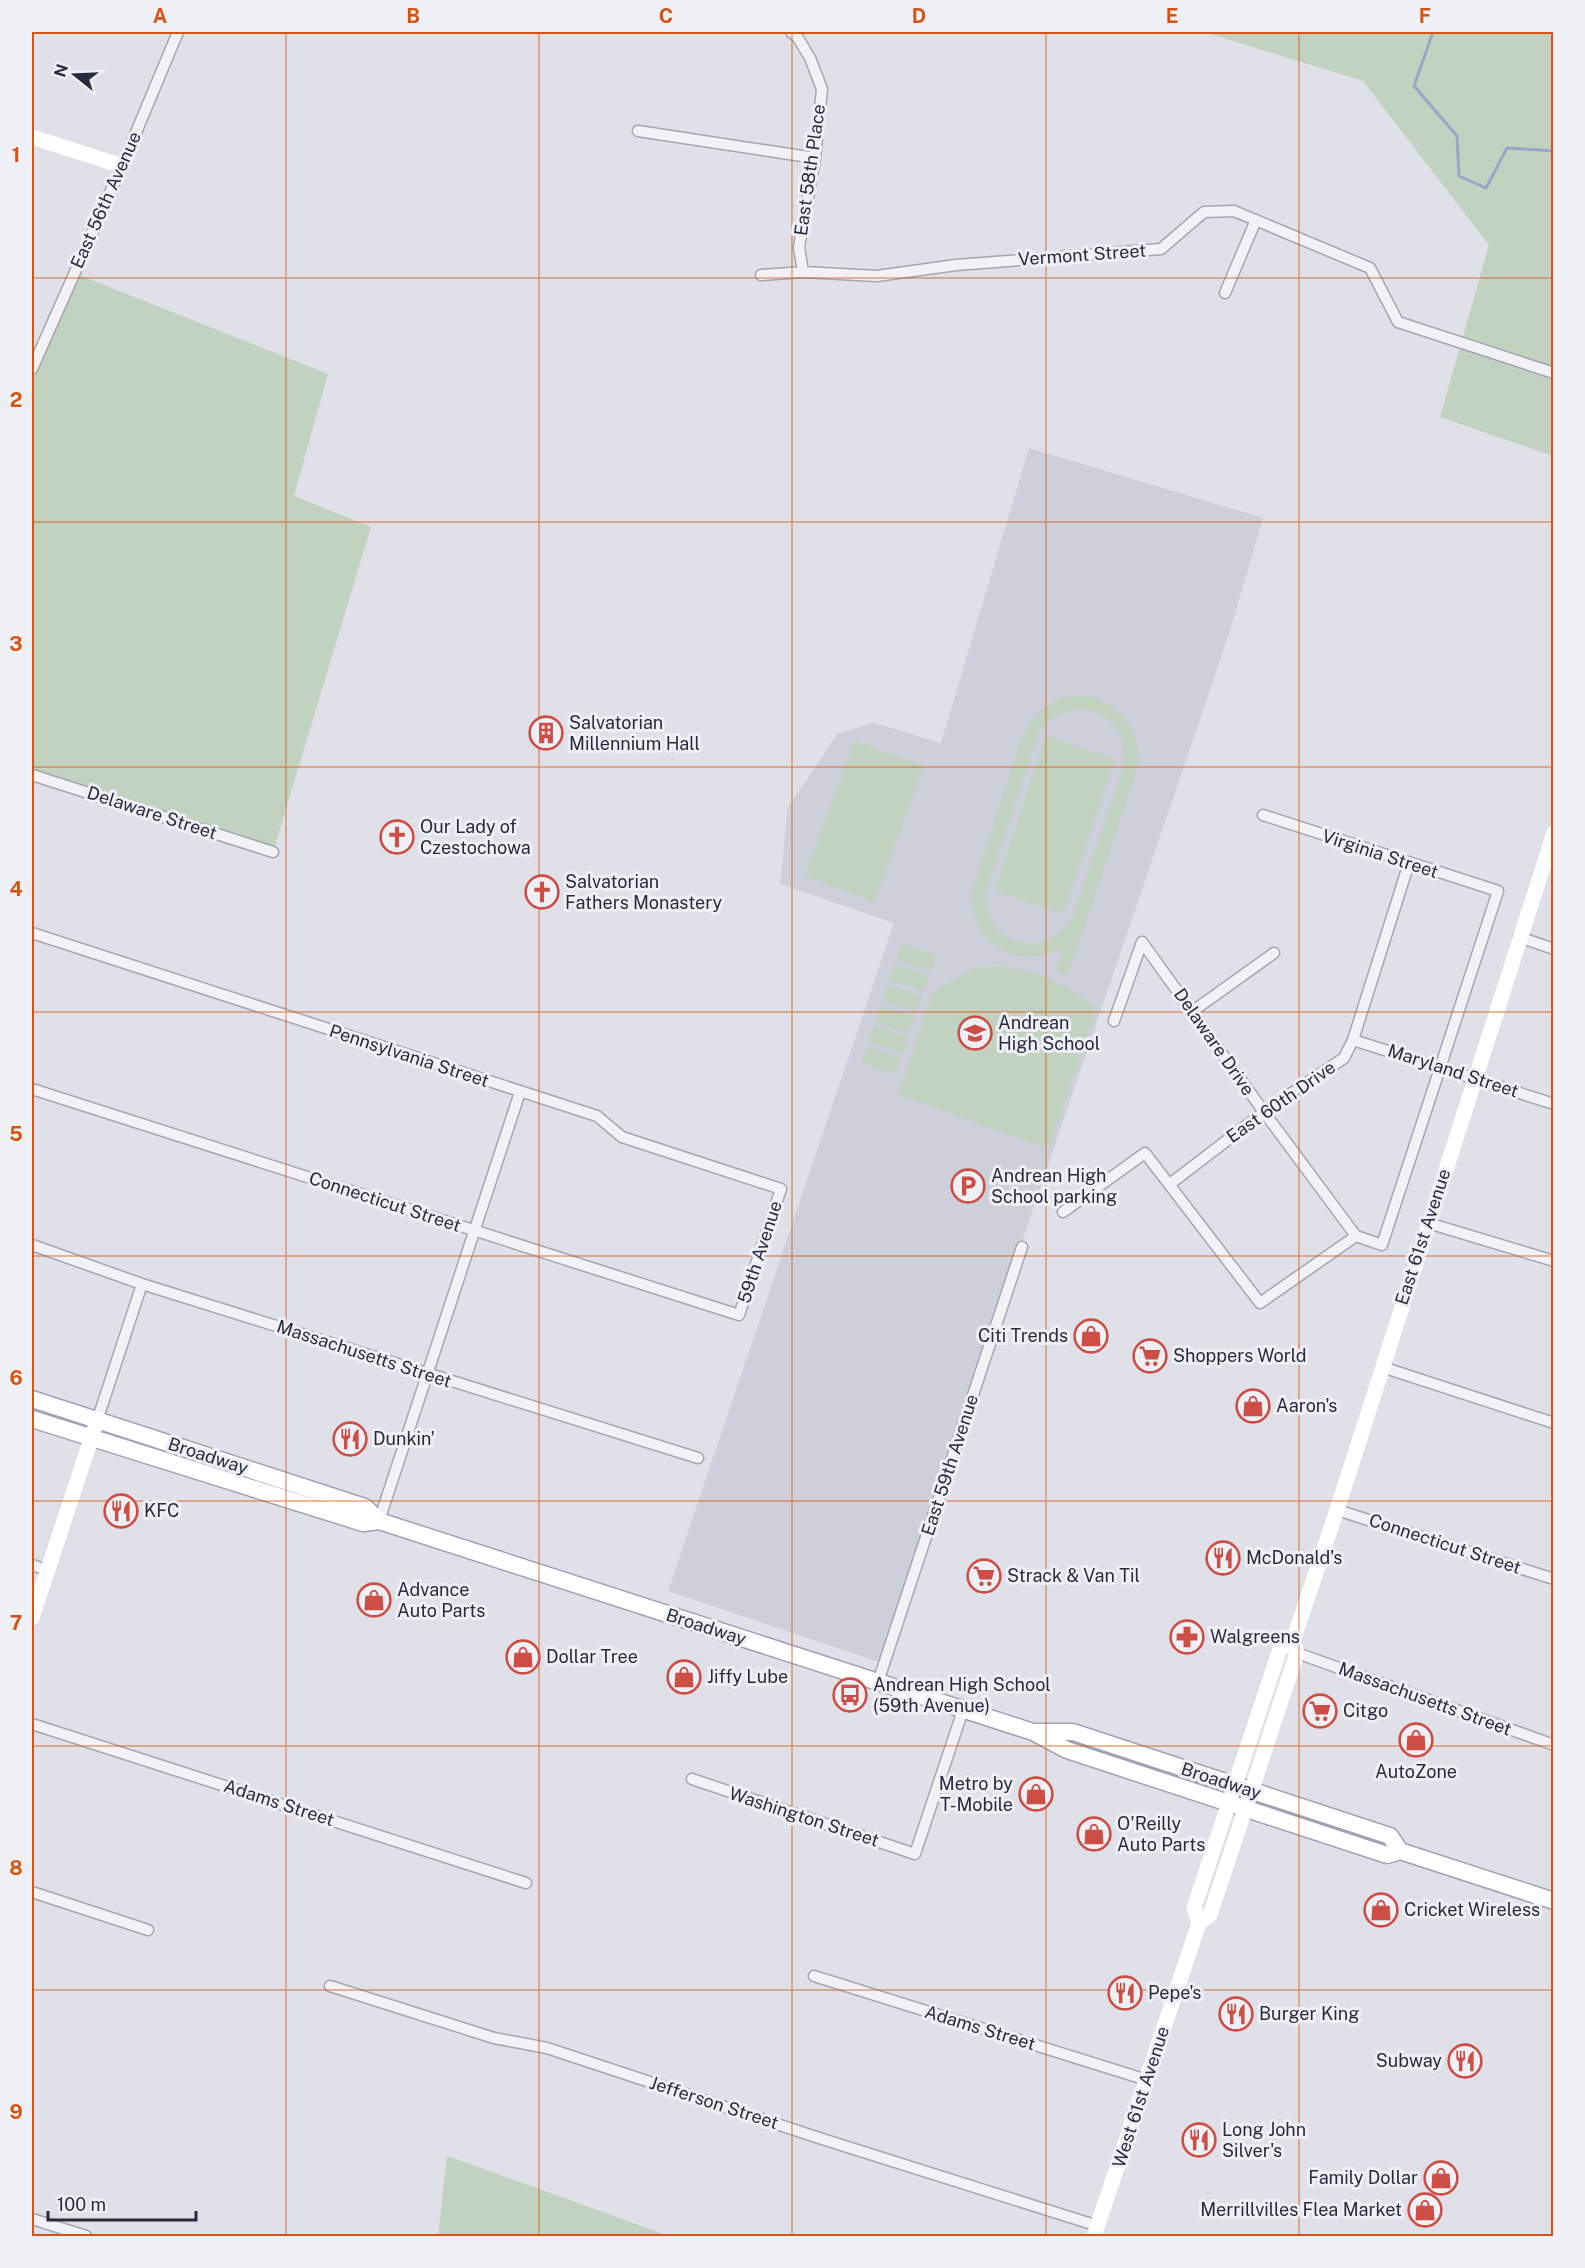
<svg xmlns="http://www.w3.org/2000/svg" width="1585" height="2268" viewBox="0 0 1585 2268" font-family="'Public Sans',sans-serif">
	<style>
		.built { fill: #cdcfda }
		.green { fill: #c1d2c0; fill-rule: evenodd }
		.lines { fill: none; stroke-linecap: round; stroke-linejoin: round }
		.stream { stroke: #9aa6c8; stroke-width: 3 }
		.street-casing { stroke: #a4a6b2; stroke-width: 13 }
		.primary-casing { stroke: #9ea2b4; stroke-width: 19 }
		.street { stroke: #f2f2f6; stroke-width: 10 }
		.secondary { stroke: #fff; stroke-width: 15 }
		.primary { stroke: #fff; stroke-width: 16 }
		.grid { fill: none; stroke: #d55411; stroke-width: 1.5; stroke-opacity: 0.55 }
		.labels { text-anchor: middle; stroke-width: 6; stroke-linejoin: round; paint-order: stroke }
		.street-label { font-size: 18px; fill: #282b3f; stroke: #eef0f6 }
		.poi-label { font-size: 18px; fill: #282b3f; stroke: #eef0f6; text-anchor: start }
		.neatline { fill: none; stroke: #d55411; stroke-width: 2 }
		.grid-label { font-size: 20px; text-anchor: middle; font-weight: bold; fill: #d55411 }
	</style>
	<rect width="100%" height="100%" fill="#dfe0e8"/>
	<!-- built -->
	<path class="built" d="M1029 448 1263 518 1229 634 879 1662 668 1591 894 923 780 884 788 807 838 733 874 723 941 743Z"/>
	<!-- green -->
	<path class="green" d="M1204 32H1553V456L1440 417 1489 245 1363 81Z
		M74 273 328 374 294 496 371 527 273 852 32 775V369Z
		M1088 696C1125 705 1144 736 1136 773L1068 975 1056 971 1063 948C1016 971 970 945 972 891L1022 738C1034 709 1057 694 1088 696ZM1085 709C1114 716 1129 739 1123 769L1075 911C1052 968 974 944 988 885L1038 734C1049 717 1064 709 1085 709Z
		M1046 736 1115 759 1063 914 995 891Z
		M855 741 924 766 874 902 805 876Z
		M902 944 936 955 931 971 897 960Z
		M895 964 929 976 924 992 890 980Z
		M1006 966 1040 975 1070 988 1096 1008 1051 1143 1043 1147 899 1095 933 992 974 968Z
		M888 985 922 996 917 1012 883 1001Z
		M881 1005 915 1017 909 1033 876 1022Z
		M874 1026 908 1037 903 1054 869 1042Z
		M867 1047 901 1058 895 1074 862 1063Z
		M447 2156 467 2163 669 2236H438Z"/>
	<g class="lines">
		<!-- stream -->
		<path class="stream" d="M1433 32 1414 86 1457 136 1459 176 1486 188 1507 148 1554 151"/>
		<!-- street casing -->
		<g class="street-casing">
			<path id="street" d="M791 32 798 38 810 58 822 89 815 158 799 247 803 272
				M638 131 815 158
				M761 275 803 272 877 276 956 265 1161 249 1204 212 1234 211 1370 268 1398 322 1554 373
				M1225 293 1256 220
				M32 369 122 166 178 32
				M32 775 273 852
				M32 933 597 1116 622 1137 781 1189 739 1315 32 1089
				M1519 937 1554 949
				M1142 942 1264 1112 1356 1236 1382 1245 1498 891 1263 815
				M1193 1011 1274 953
				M1114 1021 1142 942
				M1353 1040 1554 1104
				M1170 1184 1264 1112 1344 1058 1353 1040 1409 863
				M1063 1212 1145 1153 1260 1303 1356 1236
				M1428 1223 1554 1261
				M32 1245 142 1284 698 1458
				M1382 1367 1554 1423
				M97 1421 142 1284
				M1337 1510 1554 1579
				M379 1521 520 1092
				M32 1565 47 1570
				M1297 1653 1554 1745
				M878 1682 1022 1247
				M32 1724 526 1883
				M692 1779 915 1854 963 1710
				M32 1892 148 1930
				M814 1976 1147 2080
				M330 1986 494 2038 547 2048 816 2137 1098 2226
				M32 2219 86 2236"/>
		</g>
		<!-- primary casing -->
		<g class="primary-casing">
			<path id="primary" d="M32 1399 365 1507 379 1521
				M32 1419 363 1523 379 1521 1033 1732 1067 1750 1387 1855 1400 1851 1554 1901
				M1036 1732H1073L1390 1836 1400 1851"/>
		</g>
		<!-- street -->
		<use href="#street" class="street"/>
		<!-- secondary -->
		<path class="secondary" d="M32 137 122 166
			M32 1618 95 1427
			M1199 1923 1210 1915 1297 1653 1293 1641 1337 1510 1554 833
			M1094 2236 1199 1923 1194 1908 1280 1649 1293 1641"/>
		<!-- primary -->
		<use href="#primary" class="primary"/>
	</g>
	<!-- grid -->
	<path class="grid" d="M286 32V2236M539 32V2236M792 32V2236M1046 32V2236M1299 32V2236M32 278H1554M32 522H1554M32 767H1554M32 1012H1554M32 1256H1554M32 1501H1554M32 1746H1554M32 1990H1554"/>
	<!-- icons -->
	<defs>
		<g id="building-ring" transform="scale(1.725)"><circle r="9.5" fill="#eef0f6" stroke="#cc4e45" stroke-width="1.5"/><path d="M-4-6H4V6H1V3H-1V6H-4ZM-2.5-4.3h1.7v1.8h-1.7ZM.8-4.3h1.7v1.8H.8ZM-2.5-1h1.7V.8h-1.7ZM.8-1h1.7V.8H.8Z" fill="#cc4e45"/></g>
		<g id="church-ring" transform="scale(1.725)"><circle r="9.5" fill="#eef0f6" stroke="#cc4e45" stroke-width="1.5"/><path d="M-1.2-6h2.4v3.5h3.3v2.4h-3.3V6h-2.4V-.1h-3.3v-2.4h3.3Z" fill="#cc4e45"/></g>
		<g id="school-ring" transform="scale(1.725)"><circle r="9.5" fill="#eef0f6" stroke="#cc4e45" stroke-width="1.5"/><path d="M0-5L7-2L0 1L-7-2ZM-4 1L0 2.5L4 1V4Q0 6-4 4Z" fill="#cc4e45"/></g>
		<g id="parking-ring" transform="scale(1.725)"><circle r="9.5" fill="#eef0f6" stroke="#cc4e45" stroke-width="1.5"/><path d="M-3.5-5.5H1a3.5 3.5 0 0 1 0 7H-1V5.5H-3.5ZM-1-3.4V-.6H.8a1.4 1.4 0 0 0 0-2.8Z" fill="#cc4e45"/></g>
		<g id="shop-ring" transform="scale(1.725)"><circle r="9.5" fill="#eef0f6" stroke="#cc4e45" stroke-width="1.5"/><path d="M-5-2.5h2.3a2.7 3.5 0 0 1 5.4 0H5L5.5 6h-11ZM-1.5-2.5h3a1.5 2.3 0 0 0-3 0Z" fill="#cc4e45"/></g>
		<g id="supermarket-ring" transform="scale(1.725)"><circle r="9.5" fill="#eef0f6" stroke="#cc4e45" stroke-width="1.5"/><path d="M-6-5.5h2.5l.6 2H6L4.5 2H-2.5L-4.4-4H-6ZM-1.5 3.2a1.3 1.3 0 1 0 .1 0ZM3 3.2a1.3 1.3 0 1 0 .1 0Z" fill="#cc4e45"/></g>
		<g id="restaurant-ring" transform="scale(1.725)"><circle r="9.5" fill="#eef0f6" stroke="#cc4e45" stroke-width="1.5"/><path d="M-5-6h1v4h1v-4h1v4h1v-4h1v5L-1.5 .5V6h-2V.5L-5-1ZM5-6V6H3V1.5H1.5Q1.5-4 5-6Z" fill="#cc4e45"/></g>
		<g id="pharmacy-ring" transform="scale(1.725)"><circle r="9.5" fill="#eef0f6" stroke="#cc4e45" stroke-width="1.5"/><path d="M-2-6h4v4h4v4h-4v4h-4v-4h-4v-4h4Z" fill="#cc4e45"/></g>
		<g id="bus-ring" transform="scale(1.725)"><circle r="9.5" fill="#eef0f6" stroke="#cc4e45" stroke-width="1.5"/><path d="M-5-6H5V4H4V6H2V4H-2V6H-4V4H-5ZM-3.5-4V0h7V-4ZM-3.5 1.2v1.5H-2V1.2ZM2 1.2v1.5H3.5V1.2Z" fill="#cc4e45"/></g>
	</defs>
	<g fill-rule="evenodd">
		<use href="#building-ring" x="546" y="733"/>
		<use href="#church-ring" x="397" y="837"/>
		<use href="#church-ring" x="542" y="892"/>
		<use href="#school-ring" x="975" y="1033"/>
		<use href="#parking-ring" x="968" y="1186"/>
		<use href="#shop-ring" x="1091" y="1336"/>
		<use href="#supermarket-ring" x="1150" y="1356"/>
		<use href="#shop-ring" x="1253" y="1406"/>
		<use href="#restaurant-ring" x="350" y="1439"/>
		<use href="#restaurant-ring" x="121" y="1511"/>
		<use href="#restaurant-ring" x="1223" y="1558"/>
		<use href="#supermarket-ring" x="984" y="1576"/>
		<use href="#shop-ring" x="374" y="1600"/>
		<use href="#pharmacy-ring" x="1187" y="1637"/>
		<use href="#shop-ring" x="523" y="1657"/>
		<use href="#shop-ring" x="684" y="1677"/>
		<use href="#bus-ring" x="850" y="1695"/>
		<use href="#supermarket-ring" x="1320" y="1711"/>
		<use href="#shop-ring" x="1416" y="1740"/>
		<use href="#shop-ring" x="1036" y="1794"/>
		<use href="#shop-ring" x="1094" y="1834"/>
		<use href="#shop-ring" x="1381" y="1910"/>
		<use href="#restaurant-ring" x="1125" y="1993"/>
		<use href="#restaurant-ring" x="1236" y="2014"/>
		<use href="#restaurant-ring" x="1465" y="2061"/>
		<use href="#restaurant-ring" x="1199" y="2140"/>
		<use href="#shop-ring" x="1441" y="2178"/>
		<use href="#shop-ring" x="1425" y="2210"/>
	</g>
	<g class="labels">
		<!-- street labels -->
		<g class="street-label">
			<text transform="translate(810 170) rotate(-82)" y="6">East 58th Place</text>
			<text transform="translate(106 200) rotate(-66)" y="6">East 56th Avenue</text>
			<text transform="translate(1082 255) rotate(-4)" y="6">Vermont Street</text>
			<text transform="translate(152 813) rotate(18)" y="6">Delaware Street</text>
			<text transform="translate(1380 854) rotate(18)" y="6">Virginia Street</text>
			<text transform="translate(1214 1042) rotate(55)" y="6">Delaware Drive</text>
			<text transform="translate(409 1056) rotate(18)" y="6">Pennsylvania Street</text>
			<text transform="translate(1453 1071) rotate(18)" y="6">Maryland Street</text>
			<text transform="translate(1281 1102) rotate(-35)" y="6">East 60th Drive</text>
			<text transform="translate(385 1202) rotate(18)" y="6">Connecticut Street</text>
			<text transform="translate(1423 1237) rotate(-72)" y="6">East 61st Avenue</text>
			<text transform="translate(760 1252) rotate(-72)" y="6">59th Avenue</text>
			<text transform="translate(364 1354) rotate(18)" y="6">Massachusetts Street</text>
			<text transform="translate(208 1456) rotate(18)" y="6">Broadway</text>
			<text transform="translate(950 1465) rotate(-72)" y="6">East 59th Avenue</text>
			<text transform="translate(1445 1544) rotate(18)" y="6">Connecticut Street</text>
			<text transform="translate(706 1627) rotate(18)" y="6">Broadway</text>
			<text transform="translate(1425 1699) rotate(20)" y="6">Massachusetts Street</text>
			<text transform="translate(1221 1781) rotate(18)" y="6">Broadway</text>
			<text transform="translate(279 1803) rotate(18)" y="6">Adams Street</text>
			<text transform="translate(804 1817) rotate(18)" y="6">Washington Street</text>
			<text transform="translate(980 2028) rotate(17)" y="6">Adams Street</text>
			<text transform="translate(1141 2097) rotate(-72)" y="6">West 61st Avenue</text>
			<text transform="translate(714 2103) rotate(18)" y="6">Jefferson Street</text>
		</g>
		<!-- poi labels -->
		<g class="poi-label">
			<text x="569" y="729">Salvatorian<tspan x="569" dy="21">Millennium Hall</tspan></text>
			<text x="420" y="833">Our Lady of<tspan x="420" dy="21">Czestochowa</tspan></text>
			<text x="565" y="888">Salvatorian<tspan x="565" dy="21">Fathers Monastery</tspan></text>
			<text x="998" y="1029">Andrean<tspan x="998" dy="21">High School</tspan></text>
			<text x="991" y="1182">Andrean High<tspan x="991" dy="21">School parking</tspan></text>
			<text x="1068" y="1342" text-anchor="end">Citi Trends</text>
			<text x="1173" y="1362">Shoppers World</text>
			<text x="1276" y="1412">Aaron's</text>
			<text x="373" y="1445">Dunkin'</text>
			<text x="144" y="1517">KFC</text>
			<text x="1246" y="1564">McDonald's</text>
			<text x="1007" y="1582">Strack &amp; Van Til</text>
			<text x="397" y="1596">Advance<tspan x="397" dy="21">Auto Parts</tspan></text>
			<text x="1210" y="1643">Walgreens</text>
			<text x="546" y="1663">Dollar Tree</text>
			<text x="707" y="1683">Jiffy Lube</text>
			<text x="873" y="1691">Andrean High School<tspan x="873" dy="21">(59th Avenue)</tspan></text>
			<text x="1343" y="1717">Citgo</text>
			<text x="1416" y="1778" text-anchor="middle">AutoZone</text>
			<text x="1013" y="1790" text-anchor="end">Metro by<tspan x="1013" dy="21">T-Mobile</tspan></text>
			<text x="1117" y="1830">O'Reilly<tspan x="1117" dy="21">Auto Parts</tspan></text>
			<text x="1404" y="1916">Cricket Wireless</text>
			<text x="1148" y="1999">Pepe's</text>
			<text x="1259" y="2020">Burger King</text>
			<text x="1442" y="2067" text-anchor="end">Subway</text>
			<text x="1222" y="2136">Long John<tspan x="1222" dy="21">Silver's</tspan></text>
			<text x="1418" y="2184" text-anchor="end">Family Dollar</text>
			<text x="1402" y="2216" text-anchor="end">Merrillvilles Flea Market</text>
		</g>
	</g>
	<!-- border -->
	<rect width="1585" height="2268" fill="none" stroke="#eef0f6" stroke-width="66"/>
	<!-- north arrow -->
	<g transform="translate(75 75) rotate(288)" stroke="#eef0f6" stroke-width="4.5" paint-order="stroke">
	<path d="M0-4.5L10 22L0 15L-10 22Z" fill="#282b3f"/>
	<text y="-9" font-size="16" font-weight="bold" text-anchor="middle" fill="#282b3f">N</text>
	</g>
	<!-- scale -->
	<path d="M48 2211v9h148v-9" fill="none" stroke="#282b3f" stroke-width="3"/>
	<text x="57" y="2211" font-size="18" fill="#282b3f" stroke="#eef0f6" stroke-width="4.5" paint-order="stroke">100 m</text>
	<rect x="33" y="33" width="1519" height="2202" class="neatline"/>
	<g class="grid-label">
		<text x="160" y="23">A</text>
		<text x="413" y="23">B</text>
		<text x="666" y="23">C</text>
		<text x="919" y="23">D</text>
		<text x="1172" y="23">E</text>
		<text x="1425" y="23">F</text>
		<text x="16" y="162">1</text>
		<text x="16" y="407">2</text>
		<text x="16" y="651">3</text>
		<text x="16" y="896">4</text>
		<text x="16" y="1141">5</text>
		<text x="16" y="1385">6</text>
		<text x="16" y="1630">7</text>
		<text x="16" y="1875">8</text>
		<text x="16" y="2119">9</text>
	</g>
</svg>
